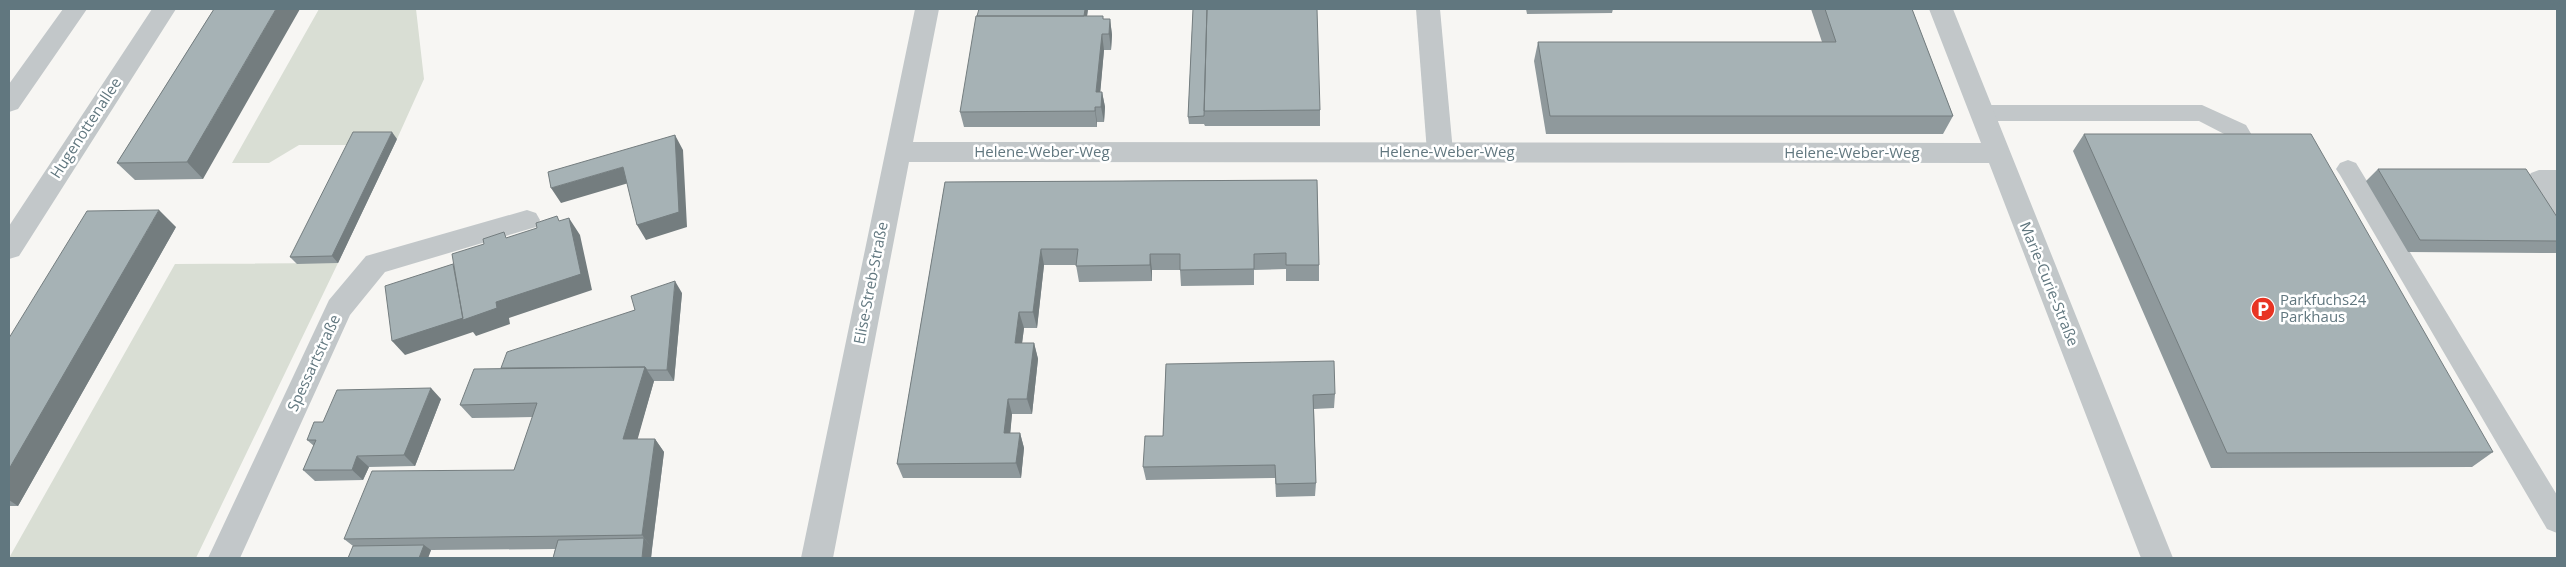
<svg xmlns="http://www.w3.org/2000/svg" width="2566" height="567" viewBox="0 0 2566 567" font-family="'Open Sans',sans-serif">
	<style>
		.green { fill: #d9ded4 }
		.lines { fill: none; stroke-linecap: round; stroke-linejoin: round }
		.service { fill: #c2c7c9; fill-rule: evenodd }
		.pedestrian { fill: #c2c7c9; fill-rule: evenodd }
		.minor { fill: #c2c7c9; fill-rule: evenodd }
		.wall { fill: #8f999c }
		.shaded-wall { fill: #747d7f }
		.building { fill: #a6b2b5; stroke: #747d7f }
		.labels { text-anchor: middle; stroke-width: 5; stroke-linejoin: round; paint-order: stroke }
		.street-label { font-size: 15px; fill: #61777f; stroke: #fff }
		.poi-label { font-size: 15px; fill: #61777f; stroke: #fff; text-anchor: start }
	</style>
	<rect width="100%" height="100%" fill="#f7f6f3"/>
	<!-- green -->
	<path class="green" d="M319 9H416L424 79 397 139H359L356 145H299L269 163H232Z
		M338 263 196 558H9L175 264Z"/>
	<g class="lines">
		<!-- service -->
		<path class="service" d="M1982 105H2202L2246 125 2261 151 2257 157 2249 160 2241 157 2230 137 2199 121H1982L1974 119 1971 113 1974 107Z
			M2348 160 2356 163 2557 495V533L2547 529 2340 175 2336 169 2340 163Z
			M2539 170H2557V216L2549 214 2527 179 2531 173Z"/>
		<!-- pedestrian -->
		<path class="pedestrian" d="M1416 9H1440L1453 152 1449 159 1440 162 1431 159 1427 152Z"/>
		<!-- minor -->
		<path class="minor" d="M63 9H87L18 109 9 112V84Z
			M152 9H176L19 256 9 259V226Z
			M915 9H939L913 142 1981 143 1929 9H1953L2173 558H2141L1989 163 909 162 833 558H801Z
			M527 210 536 213 540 220 536 227 385 272 350 315 240 558H208L329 300 366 256Z"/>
	</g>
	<!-- wall -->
	<path class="wall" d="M214 9 203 179 135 180 117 163Z
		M1088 9 1087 16 1104 19H1110L1112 35 1111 50H1104L1100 92H1102L1105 107 1104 122H1097V127H964L960 112Z
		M1193 9 1320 110V126H1205L1204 124H1189L1188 117Z
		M1526 9H1613L1612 13 1527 14Z
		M1811 9H1912L1953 116 1943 134H1546L1534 61 1538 42H1822Z
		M2084 134 2493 452 2472 467 2211 468 2073 151Z
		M397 139 338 263 297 264 290 257Z
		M2378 169 2557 217V253L2408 252 2366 181Z
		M1317 180 1319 265V281H1286V269L1254 270V285L1181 286 1180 270H1152V281L1079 282 1076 265H1044L1037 328H1024L1022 343H1034L1038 359 1032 414H1012L1010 433H1020L1024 448 1021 478H903L897 464 945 182Z
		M176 227 18 506H9V338Z
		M682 293 674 381H654L637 439H655L664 452 651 558H553L555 549 431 550 428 558 353 546 344 539 514 470 533 417 472 418 460 405 501 368 635 310Z
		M1166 364 1335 394 1334 408 1314 409 1316 483 1315 496 1276 497 1275 478 1146 480 1143 467 1163 436Z
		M441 399 415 466 369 467 363 480 315 481 303 470 314 446 307 440 323 422Z"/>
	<!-- shaded-wall -->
	<path class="shaded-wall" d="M276 9H300L203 179 187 162Z
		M1085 9H1088L1085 31 1083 19Z
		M1110 19 1112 35 1111 50 1109 34Z
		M1102 34 1104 50 1099 107 1096 92Z
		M1102 92 1105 107 1104 122 1101 107Z
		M1095 107 1097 122V127L1095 111Z
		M392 132 397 139 338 263 332 256Z
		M675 135 683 150 687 227 646 240 637 225Z
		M623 167 632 182 561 203 551 188Z
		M159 210 176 227 18 506 9 500V469Z
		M569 218 580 235 592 290 509 318 510 324 476 336 473 332 405 355 392 341 496 302Z
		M1041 249 1044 265 1037 328 1033 312Z
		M1150 254 1152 270V281L1150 265Z
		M675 281 682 293 674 381 667 370Z
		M1019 312 1024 328 1020 359 1015 343Z
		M1034 343 1038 359 1032 414 1027 399Z
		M645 367 654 381 634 452 623 439Z
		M431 388 441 399 415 466 404 455Z
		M1008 399 1012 414 1009 448 1004 433Z
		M1020 433 1024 448 1021 478 1016 463Z
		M655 439 664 452 652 548 642 535Z
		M357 456 369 467 363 480 352 470Z
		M644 538 652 548 651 558H642Z
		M424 545 431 550 428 558H419Z"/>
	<!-- building -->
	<path class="building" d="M214 9H276L187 162 117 163Z
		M979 9H1085L1084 16H977Z
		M1193 9H1207L1204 116 1188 117Z
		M1207 9H1317L1320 110 1204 111Z
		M1825 9H1912L1953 116H1550L1538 42H1836Z
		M976 16H1103V19H1110L1109 34H1102L1096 92H1102L1101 107H1095V111L960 112Z
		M353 132H392L332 256 290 257Z
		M2084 134H2311L2493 452 2227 453Z
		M675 135 679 212 637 225 623 167 551 188 548 172Z
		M2378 169H2526L2557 217V241L2420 240Z
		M1317 180 1319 265H1286V253L1254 254V269L1180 270V254H1150V265L1076 266 1078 249H1041L1033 312H1019L1015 343H1034L1027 399H1008L1004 433H1020L1016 463 897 464 945 182Z
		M159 210 83 341 9 469V338L87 211Z
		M557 216 559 221 569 218 581 274 496 302 497 308 463 320 452 254 484 244 483 239 504 232 506 238 537 228 536 223Z
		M453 264 463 318 392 341 385 286Z
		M675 281 667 370H647L645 367 501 368 507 352 635 310 631 296Z
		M1334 361 1335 394 1313 395 1316 483 1276 484 1275 465 1143 467 1145 436H1163L1166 364Z
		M645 367 623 439H655L642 535 344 539 372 471 514 470 537 403 460 405 474 369Z
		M431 388 404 455 357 456 352 470H303L316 440H307L314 422H323L337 390Z
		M644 538 642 558H553L558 540Z
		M424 545 419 558H348L353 546Z"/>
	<!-- icons -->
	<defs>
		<g id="parking-disc" transform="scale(1.25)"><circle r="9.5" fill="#e83423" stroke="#fff"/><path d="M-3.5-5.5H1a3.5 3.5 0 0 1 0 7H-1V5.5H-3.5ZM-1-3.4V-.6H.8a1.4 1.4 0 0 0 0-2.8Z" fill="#fff"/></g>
	</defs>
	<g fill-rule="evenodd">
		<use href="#parking-disc" x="2263" y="309"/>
	</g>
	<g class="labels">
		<!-- street labels -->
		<g class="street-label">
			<text transform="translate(86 128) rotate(-57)" y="5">Hugenottenallee</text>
			<text x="1042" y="157">Helene-Weber-Weg</text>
			<text x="1447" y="157">Helene-Weber-Weg</text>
			<text x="1852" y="158">Helene-Weber-Weg</text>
			<text transform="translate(871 283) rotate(-79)" y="5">Elise-Streb-Straße</text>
			<text transform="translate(2049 284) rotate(68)" y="5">Marie-Curie-Straße</text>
			<text transform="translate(314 363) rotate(-65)" y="5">Spessartstraße</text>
		</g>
		<!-- poi labels -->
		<g class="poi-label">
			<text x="2280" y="305">Parkfuchs24<tspan x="2280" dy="17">Parkhaus</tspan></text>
		</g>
	</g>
	<!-- border -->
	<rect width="2566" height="567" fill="none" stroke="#61777f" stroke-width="20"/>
</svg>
